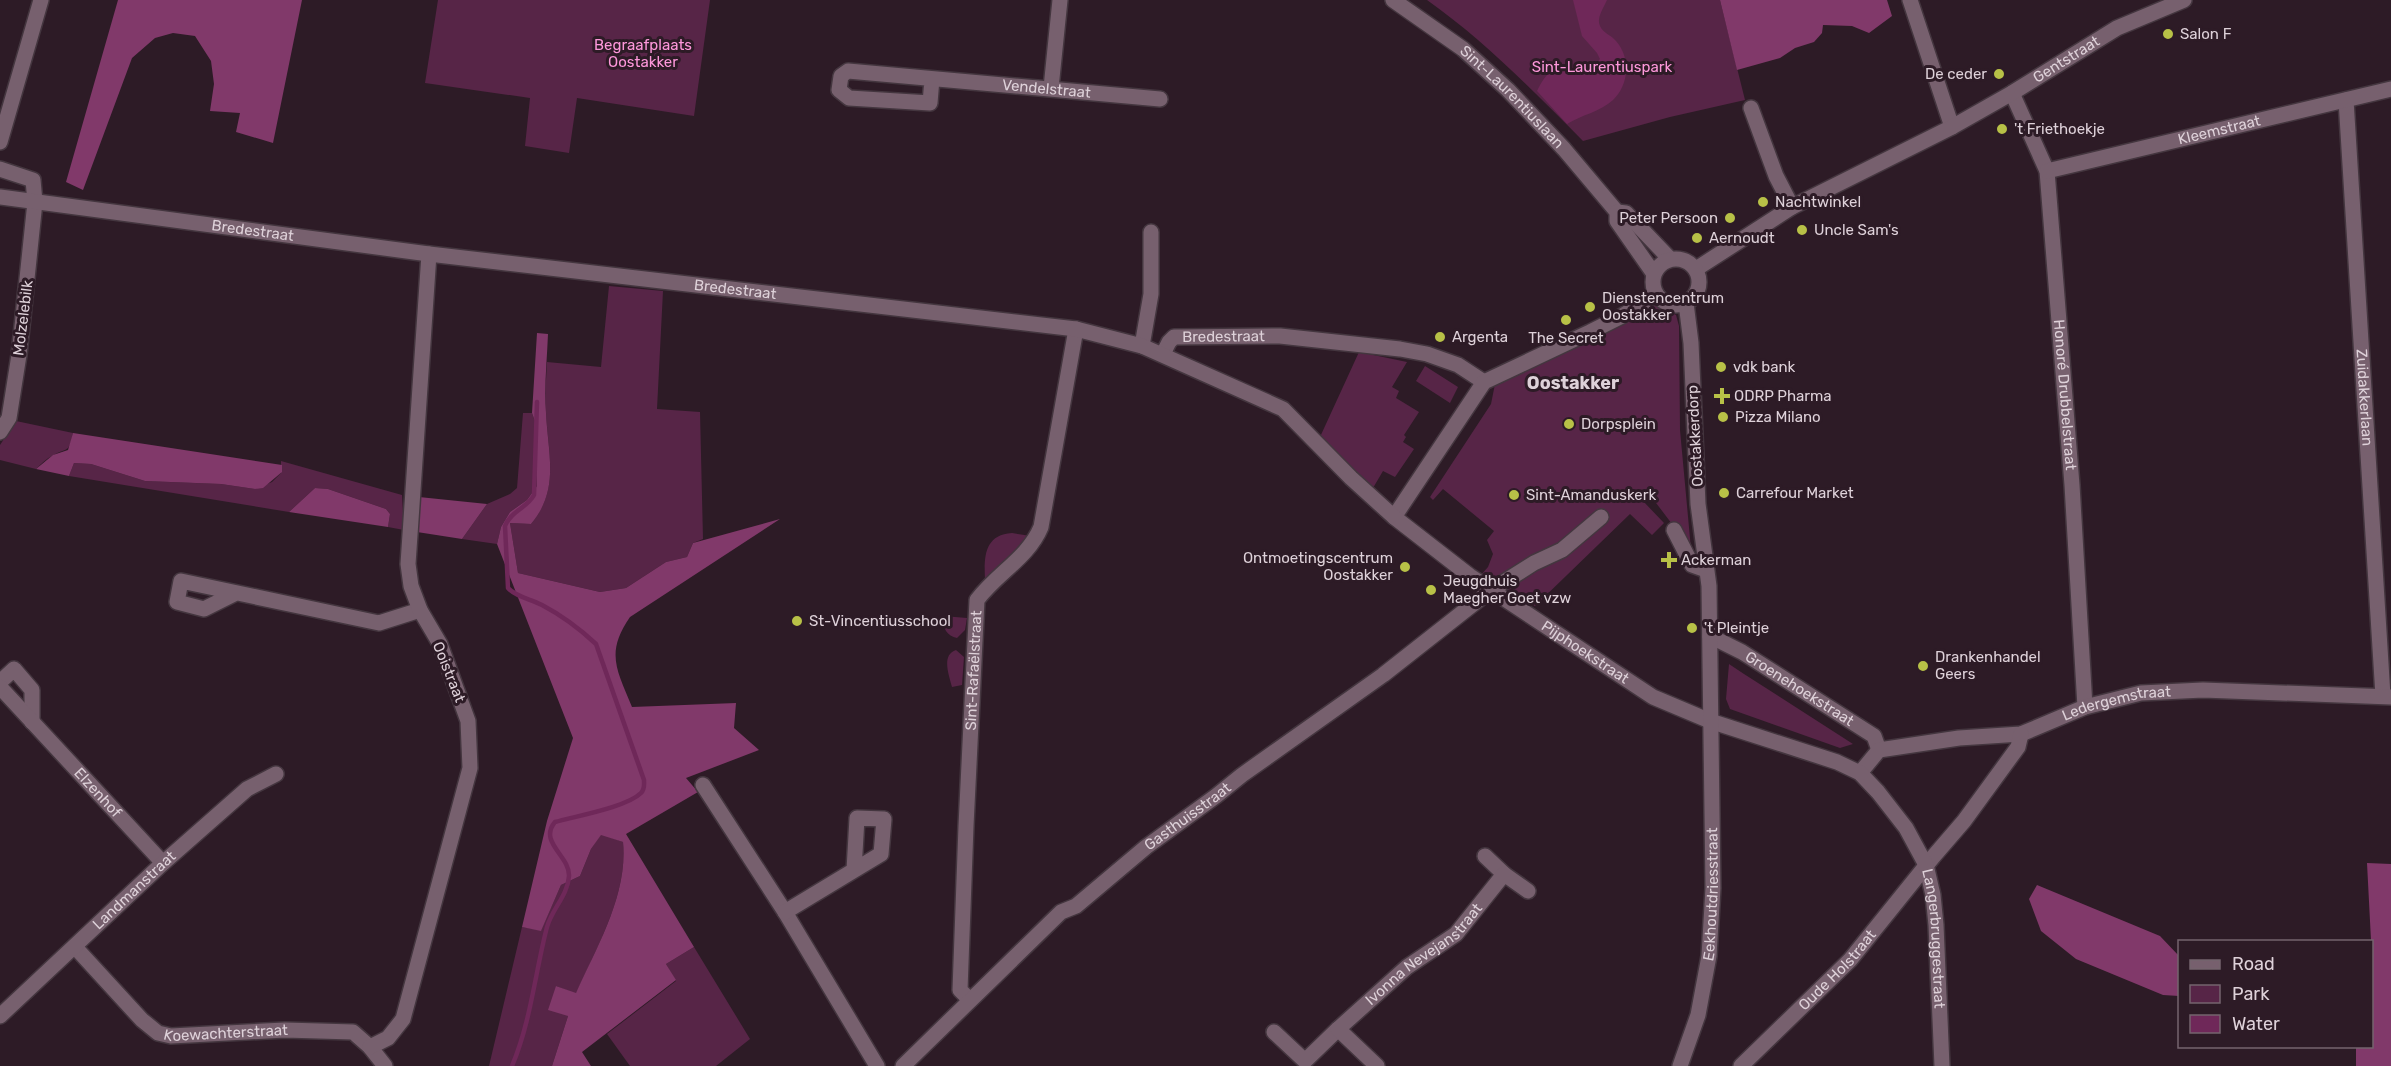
<svg xmlns="http://www.w3.org/2000/svg" width="2391" height="1066" viewBox="0 0 2391 1066" font-family="Rubik,sans-serif">
	<style>
		.green { fill: #572547 }
		.forest { fill: #81396a }
		.water { fill: #6f2859 }
		.lines { fill: none; stroke-linecap: round; stroke-linejoin: round }
		.stream { stroke: #6f2859; stroke-width: 4.5 }
		.minor-casing { stroke: #44363f; stroke-width: 18 }
		.tertiary-casing { stroke: #44363f; stroke-width: 18 }
		.minor { stroke: #77606e; stroke-width: 15 }
		.tertiary { stroke: #77606e; stroke-width: 15 }
		.poi-dot { fill: #b8c147; stroke: #2d1b26; stroke-width: 2 }
		.labels { text-anchor: middle; stroke-width: 6; stroke-linejoin: round; paint-order: stroke }
		.poi-label { font-size: 15px; fill: #ded1d9; stroke: #2d1b26; text-anchor: start }
		.park-label { font-size: 15px; fill: #fd97da; stroke: #2d1b26 }
		.street-label { font-size: 15px; fill: #ded1d9; stroke: #2d1b26 }
		.quarter-label { font-size: 18px; font-weight: bold; fill: #ded1d9; stroke: #2d1b26 }
	</style>
	<rect width="100%" height="100%" fill="#2d1b26"/>
	<!-- green -->
	<path class="green" d="M438 0H710L694 116 577 98 569 153 525 146 530 98 425 83Z
		M1427 0H1720L1745 100 1670 117 1583 141C1533 91 1485 41 1427 0Z
		M609 286 663 291 657 409 700 412 703 539 693 543 687 557 666 562 626 588 600 592 518 573 510 523 531 524C560 489 548 454 546 413 545 396 546 379 547 362L601 367Z
		M1656 305 1676 315 1679 326 1680 430 1691 549 1650 495 1643 501 1664 523 1652 535 1630 514 1535 606 1481 575 1488 567 1493 554 1487 540 1494 531 1443 489 1433 500 1430 497 1491 404 1495 384Z
		M1359 352 1407 362 1392 387 1399 391 1396 398 1419 412 1404 435 1406 437 1403 442 1414 449 1395 477 1383 471 1373 488 1320 437Z
		M1425 366 1458 387 1450 403 1416 381Z
		M523 413H532L536 424 534 441 537 486 527 500 510 512 501 527 497 544 462 539 487 504 510 494 517 488Z
		M16 421 73 433C69 454 67 447 52 456 46 459 41 464 36 469L0 460V445Z
		M281 461 402 495 404 530 388 527 390 514 386 509 328 489 315 488 289 512 69 476 74 463 91 464 145 481 221 484 255 489 272 482 281 473Z
		M1012 533 1031 536 1023 547 985 580C984 557 984 535 1012 533Z
		M943 616 967 618 965 630 957 638C946 636 942 626 943 616Z
		M956 650 964 657 962 685 952 687C949 675 941 655 956 650Z
		M1729 664 1744 674 1853 744 1840 748 1730 709 1726 699Z
		M601 834 623 842C628 895 597 946 576 994L556 986 568 1016 552 1066H489L522 927 541 930 561 885 580 876 591 849Z
		M694 947 750 1039 716 1066H630L607 1034 676 981 666 964Z"/>
	<!-- forest -->
	<path class="forest" d="M118 0H302L273 143 236 132 240 113 210 111 214 84 211 61 195 36 173 33 155 38 132 58 83 190 66 182Z
		M1720 0H1887L1892 16 1869 33 1852 26 1823 25 1822 33 1814 42 1795 48 1780 58 1737 70Z
		M537 333 548 334C547 360 544 387 546 413 548 454 560 490 531 524L510 523 518 573 600 592 626 588 666 562 687 557 693 543 780 519 630 617C605 653 617 670 632 707L736 703 734 728 759 750 686 778 698 792 626 834 694 947 666 964 676 980 582 1052 591 1066H552L568 1016 548 1010 556 986 576 993C597 946 628 895 623 842L601 835 591 849 580 876 561 885 541 931 522 927 547 821 573 738 497 544 501 527 510 512 527 500 537 486 534 441 536 424 532 413Z
		M73 433 282 465V472L263 488 255 489 221 484 145 481 91 464 74 463 69 476 36 469 53 455 68 450Z
		M315 488 328 489 386 509 390 514 388 527 289 512Z
		M419 497 487 504 462 539 417 532Z
		M2367 863 2391 864V1066H2356V1047L2372 1046 2373 979Z
		M2037 885 2160 936 2179 956V996L2163 995 2076 959 2041 931 2029 899Z"/>
	<!-- water -->
	<path class="water" d="M1573 0H1607C1604 7 1596 18 1600 26 1603 33 1611 35 1616 41 1631 58 1629 85 1613 100 1600 112 1581 115 1567 124L1537 91C1552 60 1563 67 1591 70L1600 59 1597 53 1582 36Z"/>
	<g class="lines">
		<!-- stream -->
		<path class="stream" d="M512 1066C531 1021 535 973 547 927 552 909 568 895 569 876 570 856 538 842 555 822 576 816 627 807 641 793 645 789 644 785 644 780L596 644C580 629 561 615 542 605 531 599 516 597 508 588L505 526C511 511 527 508 534 495L537 402"/>
		<!-- minor casing -->
		<g class="minor-casing">
			<g id="minor">
				<path d="M1910 0 1952 127"/>
				<path id="s1" d="M932 79 930 103 849 98 839 90 841 76 848 71 1160 99"/>
				<path d="M1051 88 1060 0"/>
				<path id="s2" d="M2012 93 2047 171 2072 485 2085 707"/>
				<path id="s3" d="M2346 100 2383 696"/>
				<path d="M1751 108 1776 176 1792 207"/>
				<path d="M0 142 41 0"/>
				<path d="M0 169 33 180 35 202 19 355 9 418 0 432"/>
				<path id="s4" d="M2047 171 2391 89"/>
				<path id="s5" d="M1696 269 1792 207 1952 127 2012 93 2117 28 2184 0"/>
				<path d="M1142 346 1151 294V232"/>
				<path id="s6" d="M1163 354 1169 342 1174 337 1280 336 1400 349 1427 354 1458 365 1484 382"/>
				<path d="M1394 517 1484 382 1590 332 1622 316 1656 294"/>
				<path d="M1674 530 1692 565 1706 570"/>
				<path d="M236 593 204 609 177 602 181 581 379 623 420 610"/>
				<path id="s7" d="M1710 636 1742 652 1874 736 1879 750"/>
				<path d="M0 682 14 669 32 690V722"/>
				<path id="s8" d="M0 687 163 863"/>
				<path id="s9" d="M1860 773 1879 750 1959 738 2021 734 2085 707 2141 693 2203 690 2391 697"/>
				<path d="M703 785 785 912 877 1066"/>
				<path d="M1485 856 1504 874"/>
				<path d="M785 912 881 854 884 819 857 818 854 870"/>
				<path id="s10" d="M75 947 142 1020 158 1033 171 1036 285 1030 353 1032 370 1047 385 1066"/>
				<path id="s11" d="M970 1000 960 990 966 826 977 600C997 573 1028 558 1041 527L1076 329"/>
				<path id="s12" d="M0 1016 163 863 247 789 276 774"/>
				<path d="M1274 1032 1305 1061 1338 1029"/>
				<path d="M370 1047 388 1038 403 1019 470 768 468 721 440 644 420 610 411 586 408 564 429 254"/>
				<path id="s13" d="M903 1066 1061 912 1076 906 1146 847 1216 796 1242 775 1383 675 1491 590 1534 563 1562 550 1601 517"/>
				<path id="s14" d="M1377 1066 1338 1029 1407 967 1456 934 1504 874 1528 891"/>
				<path id="s15" d="M1741 1066 1850 960 1933 857 1964 821 2018 747 2021 734"/>
			</g>
		</g>
		<!-- tertiary casing -->
		<g class="tertiary-casing">
			<g id="tertiary">
				<path id="s16" d="M1393 0 1463 49 1508 90 1564 149 1617 212V221L1654 274"/>
				<path id="s17" d="M0 197 429 254 1076 329 1142 346 1283 409 1351 478 1394 517 1470 576 1653 697 1710 721 1837 762 1860 773 1878 792 1906 828 1926 865 1933 895 1936 925 1942 1066"/>
				<path d="M1617 212 1626 213 1670 259"/>
				<circle cx="1676" cy="282" r="23"/>
				<path id="s18" d="M1680 1066 1698 1015 1709 956 1713 888 1709 586 1698 504 1691 343 1686 303"/>
			</g>
		</g>
		<!-- minor -->
		<use href="#minor" class="minor"/>
		<!-- tertiary -->
		<use href="#tertiary" class="tertiary"/>
	</g>
	<!-- markers -->
	<g class="poi-dot">
		<circle cx="2168" cy="34" r="6"/>
		<circle cx="1999" cy="74" r="6"/>
		<circle cx="2002" cy="129" r="6"/>
		<circle cx="1763" cy="202" r="6"/>
		<circle cx="1730" cy="218" r="6"/>
		<circle cx="1802" cy="230" r="6"/>
		<circle cx="1697" cy="238" r="6"/>
		<circle cx="1590" cy="307" r="6"/>
		<circle cx="1566" cy="320" r="6"/>
		<circle cx="1440" cy="337" r="6"/>
		<circle cx="1721" cy="367" r="6"/>
		<path d="M1719 387h6v6h6v6h-6v6h-6v-6h-6v-6h6z"/>
		<circle cx="1723" cy="417" r="6"/>
		<circle cx="1569" cy="424" r="6"/>
		<circle cx="1724" cy="493" r="6"/>
		<circle cx="1514" cy="495" r="6"/>
		<path d="M1666 551h6v6h6v6h-6v6h-6v-6h-6v-6h6z"/>
		<circle cx="1405" cy="567" r="6"/>
		<circle cx="1431" cy="590" r="6"/>
		<circle cx="797" cy="621" r="6"/>
		<circle cx="1692" cy="628" r="6"/>
		<circle cx="1923" cy="666" r="6"/>
	</g>
	<g class="labels">
		<!-- poi labels -->
		<g class="poi-label">
			<text x="2180" y="39">Salon F</text>
			<text x="1987" y="79" text-anchor="end">De ceder</text>
			<text x="2014" y="134">'t Friethoekje</text>
			<text x="1775" y="207">Nachtwinkel</text>
			<text x="1718" y="223" text-anchor="end">Peter Persoon</text>
			<text x="1814" y="235">Uncle Sam's</text>
			<text x="1709" y="243">Aernoudt</text>
			<text x="1602" y="303">Dienstencentrum<tspan x="1602" dy="17">Oostakker</tspan></text>
			<text x="1452" y="342">Argenta</text>
			<text x="1566" y="343" text-anchor="middle">The Secret</text>
			<text x="1733" y="372">vdk bank</text>
			<text x="1734" y="401">ODRP Pharma</text>
			<text x="1735" y="422">Pizza Milano</text>
			<text x="1581" y="429">Dorpsplein</text>
			<text x="1736" y="498">Carrefour Market</text>
			<text x="1526" y="500">Sint-Amanduskerk</text>
			<text x="1393" y="563" text-anchor="end">Ontmoetingscentrum<tspan x="1393" dy="17">Oostakker</tspan></text>
			<text x="1681" y="565">Ackerman</text>
			<text x="1443" y="586">Jeugdhuis<tspan x="1443" dy="17">Maegher Goet vzw</tspan></text>
			<text x="809" y="626">St-Vincentiusschool</text>
			<text x="1704" y="633">'t Pleintje</text>
			<text x="1935" y="662">Drankenhandel<tspan x="1935" dy="17">Geers</tspan></text>
		</g>
		<!-- park labels -->
		<g class="park-label">
			<text x="643" y="50">Begraafplaats<tspan x="643" dy="17">Oostakker</tspan></text>
			<text x="1602" y="72">Sint-Laurentiuspark</text>
		</g>
		<!-- street labels -->
		<g class="street-label">
			<text dy="5" stroke="none"><textPath href="#s5" startOffset="426">Gentstraat</textPath></text>
			<text dy="5" stroke="none"><textPath href="#s1" startOffset="340">Vendelstraat</textPath></text>
			<text dy="5" stroke="none"><textPath href="#s16" startOffset="154">Sint-Laurentiuslaan</textPath></text>
			<text dy="5" stroke="none"><textPath href="#s4" startOffset="177">Kleemstraat</textPath></text>
			<text dy="5" stroke="none"><textPath href="#s17" startOffset="255">Bredestraat</textPath></text>
			<text dy="5" stroke="none"><textPath href="#s17" startOffset="741">Bredestraat</textPath></text>
			<text transform="translate(23 318) rotate(-83)" y="5">Molzelebilk</text>
			<text dy="5" stroke="none"><textPath href="#s6" startOffset="70">Bredestraat</textPath></text>
			<text dy="5" stroke="none"><textPath href="#s2" startOffset="310">Honoré Drubbelstraat</textPath></text>
			<text dy="5" stroke="none"><textPath href="#s3" startOffset="298">Zuidakkerlaan</textPath></text>
			<text transform="translate(1695 436) rotate(-93)" y="5">Oostakkerdorp</text>
			<text dy="5" stroke="none"><textPath href="#s17" startOffset="1696">Pijphoekstraat</textPath></text>
			<text dy="5" stroke="none"><textPath href="#s11" startOffset="334">Sint-Rafaëlstraat</textPath></text>
			<text transform="translate(449 672) rotate(68)" y="5">Ooistraat</text>
			<text dy="5" stroke="none"><textPath href="#s7" startOffset="104">Groenehoekstraat</textPath></text>
			<text dy="5" stroke="none"><textPath href="#s9" startOffset="274">Ledergemstraat</textPath></text>
			<text dy="5" stroke="none"><textPath href="#s8" startOffset="144">Elzenhof</textPath></text>
			<text dy="5" stroke="none"><textPath href="#s13" startOffset="380">Gasthuisstraat</textPath></text>
			<text dy="5" stroke="none"><textPath href="#s12" startOffset="184">Landmanstraat</textPath></text>
			<text dy="5" stroke="none"><textPath href="#s18" startOffset="176">Eekhoutdriesstraat</textPath></text>
			<text dy="5" stroke="none"><textPath href="#s17" startOffset="2186">Langerbruggestraat</textPath></text>
			<text dy="5" stroke="none"><textPath href="#s14" startOffset="168">Ivonna Nevejanstraat</textPath></text>
			<text dy="5" stroke="none"><textPath href="#s15" startOffset="136">Oude Holstraat</textPath></text>
			<text dy="5" stroke="none"><textPath href="#s10" startOffset="188">Koewachterstraat</textPath></text>
		</g>
		<!-- quarter labels -->
		<g class="quarter-label">
			<text x="1573" y="389">Oostakker</text>
		</g>
	</g>
	<!-- legend -->
	<rect x="2178" y="940" width="195" height="108" fill="#2d1b26" stroke="#74646e" stroke-width="1.5"/>
	<rect x="2190" y="960" width="30" height="9" fill="#77606e" stroke="#74646e" stroke-width="1.5"/>
	<text x="2232" y="970" font-size="18" fill="#ded1d9">Road</text>
	<rect x="2190" y="985" width="30" height="18" fill="#572547" stroke="#74646e" stroke-width="1.5"/>
	<text x="2232" y="1000" font-size="18" fill="#ded1d9">Park</text>
	<rect x="2190" y="1015" width="30" height="18" fill="#6f2859" stroke="#74646e" stroke-width="1.5"/>
	<text x="2232" y="1030" font-size="18" fill="#ded1d9">Water</text>
</svg>
